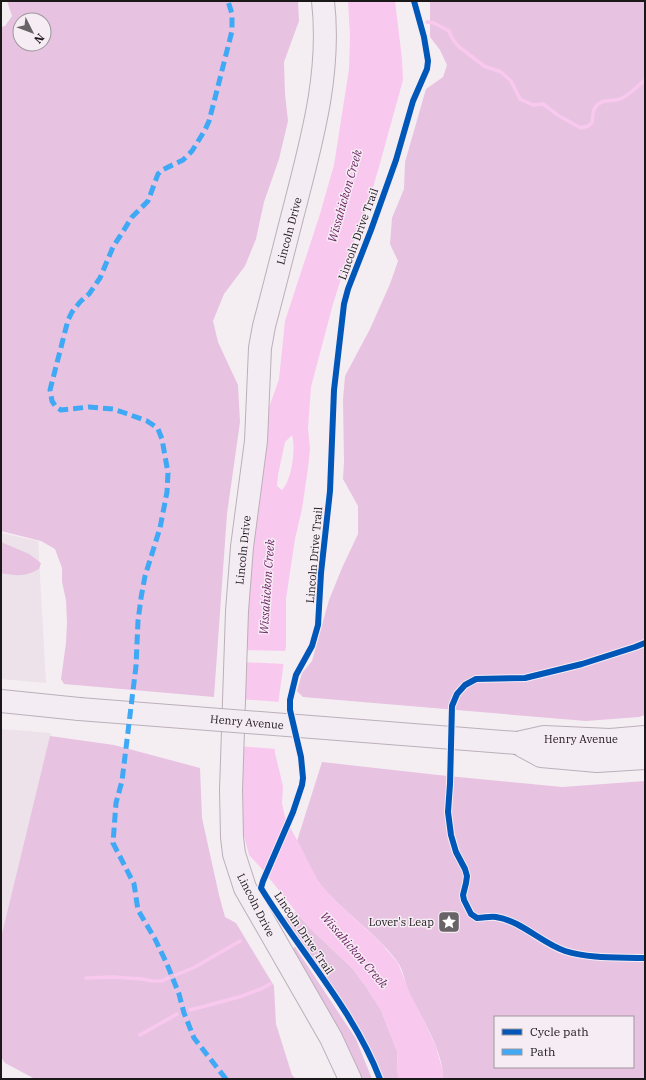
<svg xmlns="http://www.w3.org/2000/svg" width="646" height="1080" viewBox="0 0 646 1080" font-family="'IBM Plex Serif',serif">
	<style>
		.built { fill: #ede1ea }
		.forest { fill: #e8c2e1; fill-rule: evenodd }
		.water { fill: #f8c8ef; fill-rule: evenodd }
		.pier { fill: #f4eef3 }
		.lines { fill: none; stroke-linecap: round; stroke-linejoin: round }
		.stream { stroke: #f8c8ef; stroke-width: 3.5 }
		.major-casing { stroke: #bcafba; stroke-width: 24 }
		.major { stroke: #f3ecf2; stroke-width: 22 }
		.major-bridge-casing { stroke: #bcafba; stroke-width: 24; stroke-linecap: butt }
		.major-bridge { stroke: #f3ecf2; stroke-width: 22 }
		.quiet { stroke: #3fa9f5; stroke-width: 5; stroke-dasharray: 10 5; stroke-linecap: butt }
		.cycleway-casing { stroke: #f6ecf4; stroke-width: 8 }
		.cycleway { stroke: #0057b8; stroke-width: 6 }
		.labels { text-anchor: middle; stroke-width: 3; stroke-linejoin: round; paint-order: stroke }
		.street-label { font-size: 11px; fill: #1b181a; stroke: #f6ecf4 }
		.poi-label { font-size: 11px; fill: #1b181a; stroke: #f6ecf4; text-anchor: end }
		.water-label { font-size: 12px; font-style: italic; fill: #691e60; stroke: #f6ecf4 }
	</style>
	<rect width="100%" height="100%" fill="#f4eef3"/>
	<!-- built -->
	<path class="built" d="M1 533 38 541 46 683 1 679Z
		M1 729 51 733 52 746 1 966Z"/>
	<!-- forest -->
	<path class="forest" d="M7 1H298L299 21 284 62 285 94 288 121 279 159 264 202 256 239 245 266 224 294 213 321 218 342 238 385 240 422 227 514 214 697 64 684 61 679 66 643 67 622 66 600 62 582V568L55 549 41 541 1 531V27L5 26 12 16ZM20 20H44V44H20Z
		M430 1H645V715L639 717 586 721 303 697 297 691 302 673 312 661 329 600 342 568 358 534V506L343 479 344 462 343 400 345 376 370 329 390 284 398 261 390 244 392 218 404 189 405 162 426 89 443 77 447 65 440 50 430 37Z
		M1 542 29 554 41 563 39 569C24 577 17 576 1 573Z
		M50 736 114 745 200 768 202 818 219 895 225 917 236 923 274 986 276 1024 292 1075 296 1079H35L5 1063 1 1057V938Z
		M322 762 438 775 562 787 645 781V1079H443C444 1053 422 1018 410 995 405 985 404 970 397 961 375 932 343 912 320 884 312 873 304 853 297 841ZM495 1017H633V1067H495Z
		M296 912 310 928 353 969 367 988 381 1010 397 1051 398 1079H383L382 1074 351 1016 285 917Z
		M295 947 356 1039 372 1079H360L291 950Z"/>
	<!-- water -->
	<path class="water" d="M348 1H395L402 59 403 80 379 167 367 208 349 253 333 304 311 387 308 428 310 449 308 468 302 509 295 539 286 599V646L274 734 275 753 283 786 282 803 285 817 319 883 341 906 379 941 398 963 410 994 423 1019 436 1047 443 1072V1079H398L397 1051 381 1010 367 988 353 969 310 928 296 912 262 869 249 855 239 816 244 626 265 419 279 379 285 321 320 214 334 165 349 69 350 36ZM292 435C296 448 292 480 282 490L277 486 278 475 285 442Z"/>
	<!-- pier -->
	<path class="pier" d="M243 650 287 651 285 664 242 662Z
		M239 699 280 702 276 734 277 749 238 746Z
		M288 818 291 824 267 878 264 873Z"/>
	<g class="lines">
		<!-- stream -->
		<path class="stream" d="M427 22 434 23 449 31 452 38 458 46 484 66 501 72 511 81 520 99 533 105 543 104 559 116 581 128 588 126 592 123C593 118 592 112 595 108 601 98 611 102 620 99 630 95 637 86 645 80
			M176 975 195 967 240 941
			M86 978 113 977 142 979 152 981H162L168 978
			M190 1010 239 997 261 989 270 984
			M140 1035 177 1014"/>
		<!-- major casing -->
		<g class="major-casing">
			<path id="major" d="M323 1C331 70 313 136 296 202 285 244 275 285 264 326L260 348 256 441 242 547 237 611 231 790 232 837 234 854 245 888 331 1038 350 1079
				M1 701 79 709
				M517 743 541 756 597 761 645 758
				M517 743 544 737 610 740 645 737"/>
		</g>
		<!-- major -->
		<use href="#major" class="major"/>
		<!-- major-bridge casing -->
		<g class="major-bridge-casing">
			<path id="major-bridge" d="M79 709 517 743"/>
		</g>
		<!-- major-bridge -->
		<use href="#major-bridge" class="major-bridge"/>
		<!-- quiet -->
		<path class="quiet" d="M226 1079 194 1038 184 1013 179 994 167 964 155 939 138 910 134 884 113 843 116 803 122 781 136 666 138 621 141 598 145 576 160 528 167 492 168 473 162 439 158 429 153 425 147 421 125 413 113 409 89 407 61 410 56 407 52 401 50 390 68 320 72 312 80 302 89 294 100 278 113 247 122 233 132 217 148 201 158 174 162 170 183 160 192 151 205 130 209 121 215 98 232 31V14L228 1"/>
		<!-- cycleway casing -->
		<g class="cycleway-casing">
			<path id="cycleway" d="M645 643 635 647 582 664 525 678 476 679 465 685 457 694 452 706 450 784 448 812 451 835 456 852 465 869 467 876 466 883 463 895 464 900 471 914 477 918C484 918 490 916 496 917 522 921 541 943 565 951 590 959 619 957 645 958
				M380 1079C353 1009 300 952 261 888L263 881 293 812 302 785 303 778 301 757 290 710V700L296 675 312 646 318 625 321 573 330 491 334 390 344 304 348 289 371 230 396 160 413 101 427 69 428 61 424 37 414 1"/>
		</g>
		<!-- cycleway -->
		<use href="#cycleway" class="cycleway"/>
	</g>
	<!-- icons -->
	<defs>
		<g id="sight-square" transform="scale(1.15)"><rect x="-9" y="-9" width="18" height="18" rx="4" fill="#676366" stroke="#f6ecf4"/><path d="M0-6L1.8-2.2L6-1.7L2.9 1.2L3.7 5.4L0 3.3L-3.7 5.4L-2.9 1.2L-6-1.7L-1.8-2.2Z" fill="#fff"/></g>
	</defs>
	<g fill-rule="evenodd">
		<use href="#sight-square" x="449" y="922"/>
	</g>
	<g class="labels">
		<!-- street labels -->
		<g class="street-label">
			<text transform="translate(289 231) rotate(-75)" y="4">Lincoln Drive</text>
			<text transform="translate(358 234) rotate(-70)" y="4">Lincoln Drive Trail</text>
			<text transform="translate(243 550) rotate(-84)" y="4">Lincoln Drive</text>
			<text transform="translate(314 555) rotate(-85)" y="4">Lincoln Drive Trail</text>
			<text transform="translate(247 722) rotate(5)" y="4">Henry Avenue</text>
			<text x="581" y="743">Henry Avenue</text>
			<text transform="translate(256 905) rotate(63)" y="4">Lincoln Drive</text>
			<text transform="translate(304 933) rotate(56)" y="4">Lincoln Drive Trail</text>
		</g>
		<!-- poi labels -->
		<g class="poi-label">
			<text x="434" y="926">Lover's Leap</text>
		</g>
		<!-- water labels -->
		<g class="water-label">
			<text transform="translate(345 196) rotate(-74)" y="4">Wissahickon Creek</text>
			<text transform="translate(267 587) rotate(-86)" y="4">Wissahickon Creek</text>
			<text transform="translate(354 950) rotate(49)" y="4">Wissahickon Creek</text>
		</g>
	</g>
	<!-- border -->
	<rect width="646" height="1080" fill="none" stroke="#1b181a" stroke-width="4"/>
	<!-- legend -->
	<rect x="494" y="1016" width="140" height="52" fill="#f6ecf4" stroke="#9e979d"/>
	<rect x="502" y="1029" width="20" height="6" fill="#0057b8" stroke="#9e979d"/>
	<text x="530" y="1036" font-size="12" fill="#1b181a">Cycle path</text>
	<rect x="502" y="1049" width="20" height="6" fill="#3fa9f5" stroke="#9e979d"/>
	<text x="530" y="1056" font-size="12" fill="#1b181a">Path</text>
	<!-- north arrow -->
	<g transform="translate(32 32) rotate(132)"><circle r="19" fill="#f6ecf4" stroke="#9e979d"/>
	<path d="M0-3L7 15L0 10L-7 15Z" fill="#676366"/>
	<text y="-6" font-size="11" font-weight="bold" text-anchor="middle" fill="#1b181a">N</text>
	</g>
</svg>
